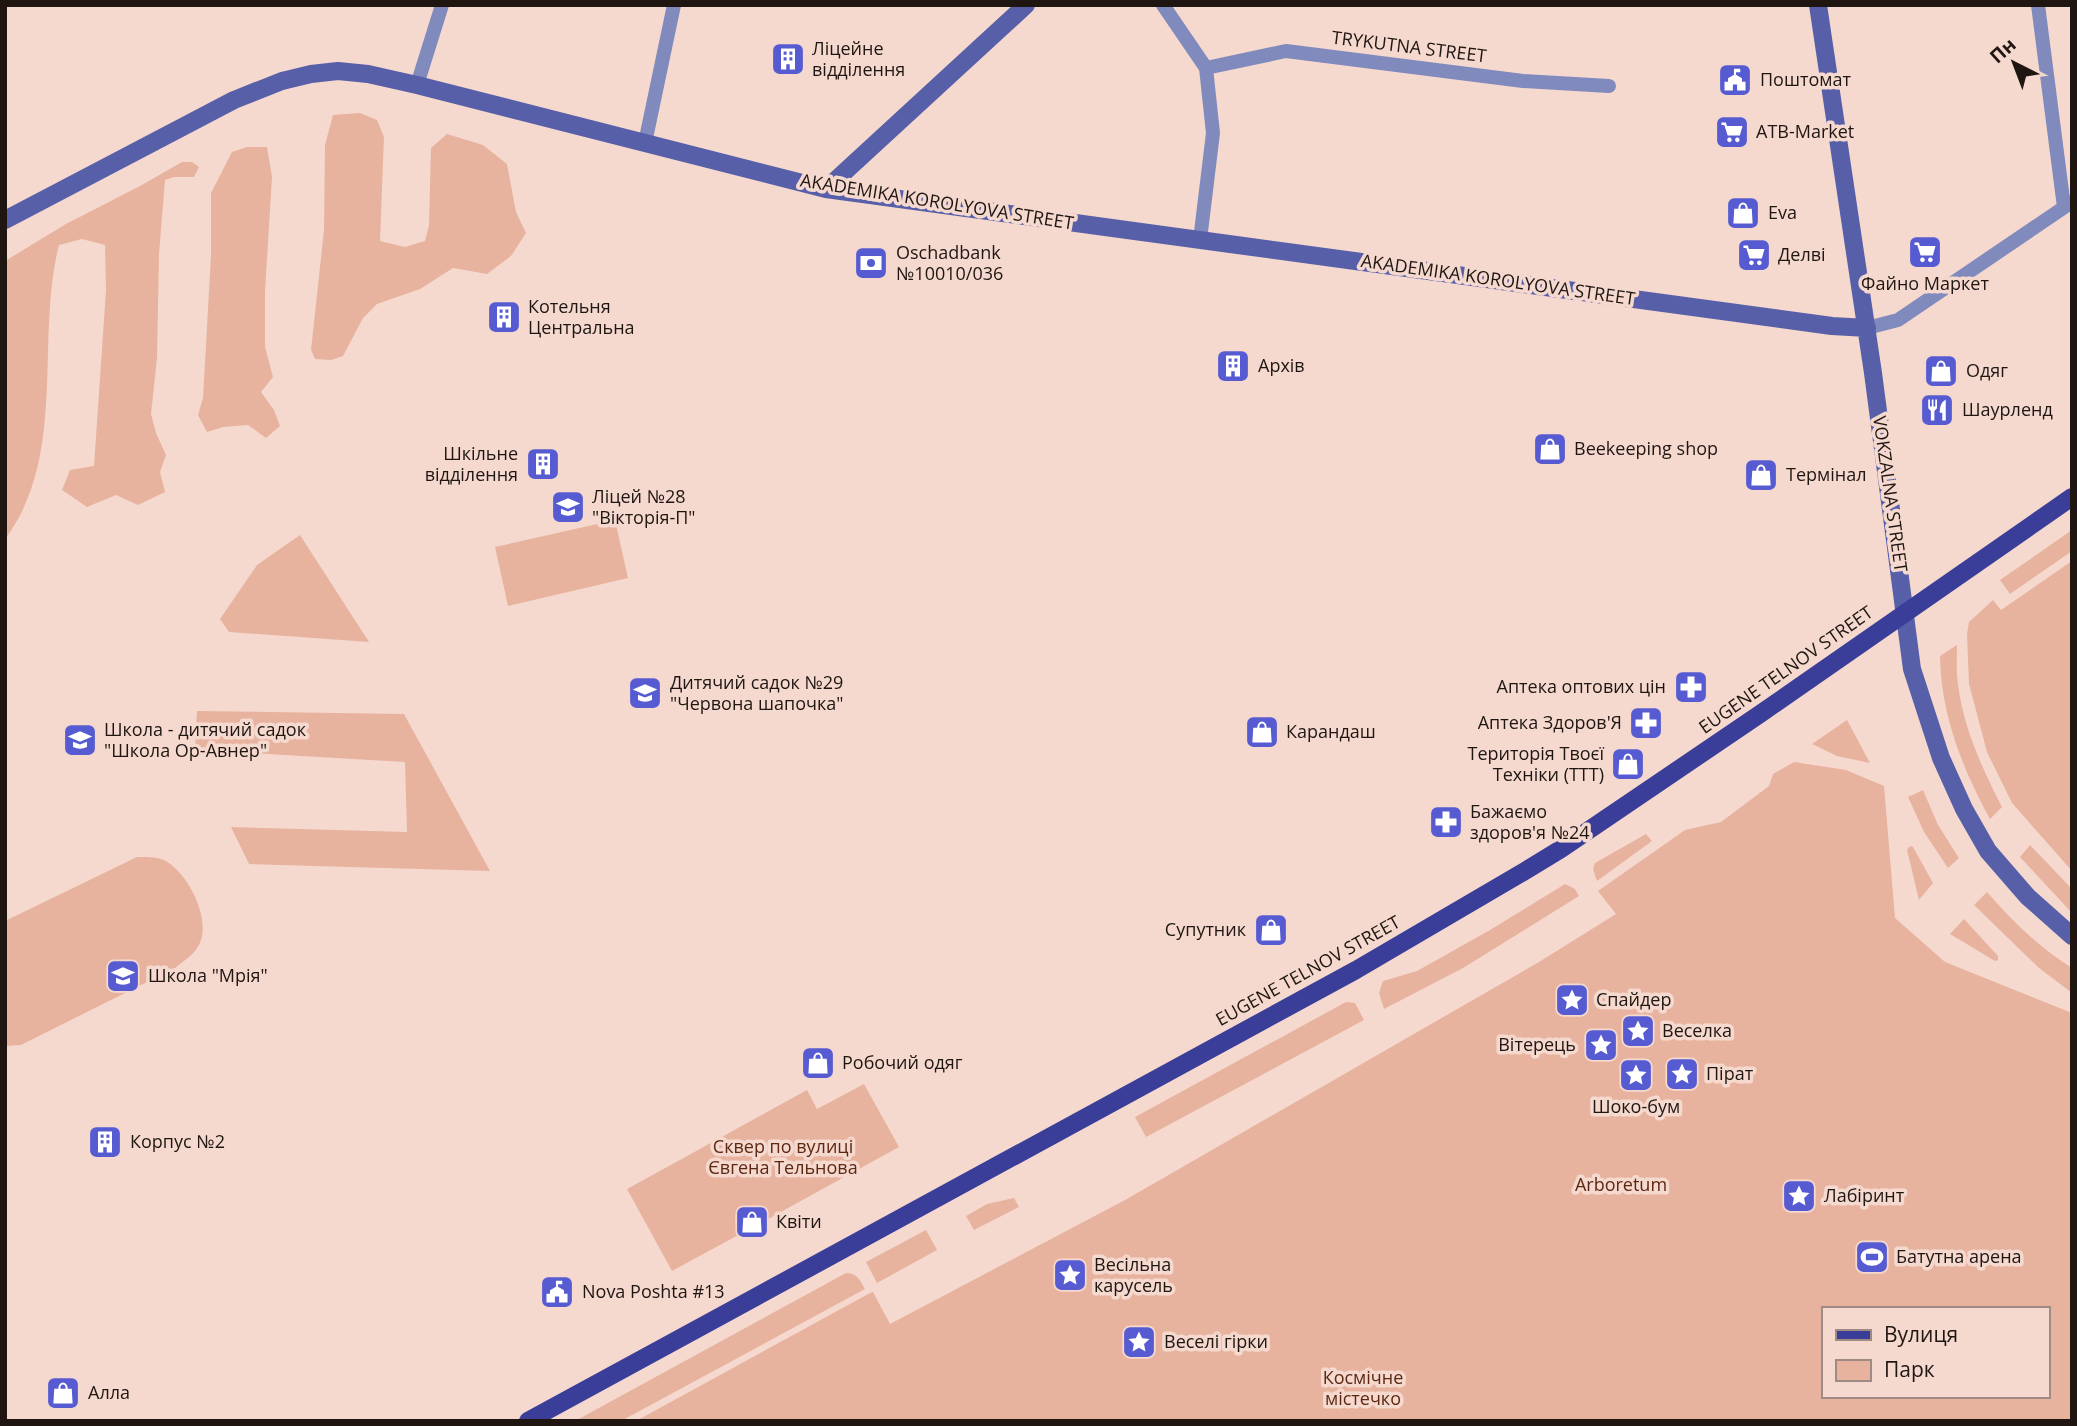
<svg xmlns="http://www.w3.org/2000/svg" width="2077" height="1426" viewBox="0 0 2077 1426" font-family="'Open Sans',sans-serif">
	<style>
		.green { fill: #e8b39e; fill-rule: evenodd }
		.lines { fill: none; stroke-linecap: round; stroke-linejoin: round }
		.street { stroke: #818abd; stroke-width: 14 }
		.secondary { stroke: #575fa9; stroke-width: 18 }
		.primary { stroke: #3b3e99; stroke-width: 18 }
		.labels { text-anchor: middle; stroke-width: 7; stroke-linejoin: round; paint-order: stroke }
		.street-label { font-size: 18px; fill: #1f1612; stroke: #f5d9cf }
		.poi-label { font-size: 18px; fill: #1f1612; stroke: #f5d9cf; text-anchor: start }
		.park-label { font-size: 18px; fill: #5d2812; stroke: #f5d9cf }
	</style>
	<rect width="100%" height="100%" fill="#f5d9cf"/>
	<!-- green -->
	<path class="green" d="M360 113 377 120 384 137 380 241 405 247 425 241 429 225 431 148 447 134 483 145 507 164 516 212 526 233 511 256 487 274 453 268 420 289 377 304 363 318 343 356 331 360 315 359 311 350 324 230 325 145 333 115Z
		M247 147H267L272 177 265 291V347L273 377 261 392 274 410 280 426 266 438 248 425 223 427 207 432 198 415 203 398 211 255V193L232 152Z
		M182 162H192L199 167 194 177H174L165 180 159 254 157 358 151 414 156 433 166 455 160 472 165 492 138 505 116 495 87 507 62 490 70 470 94 466 106 290 105 245 82 239 59 245C35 339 68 456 5 539V261L66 224 140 186Z
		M615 520 628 578 508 606 495 547Z
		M2072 530V551L2010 594 2000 580Z
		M300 535 369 642 229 632 220 619 257 565Z
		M2072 561V871L2012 803 1987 752 1969 684 1967 634 1969 622 1993 600 2001 610Z
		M1957 645C1957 658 1956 671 1958 684 1963 727 1982 768 2002 807L1990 819C1962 768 1941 715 1940 656Z
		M197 711 404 714 490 871 249 864 231 827 407 832 405 762 195 750Z
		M1847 720 1870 763 1837 756 1812 744Z
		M1794 762 1846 770 1884 786 1895 918 1945 962 2072 1013V1421H636L870 1293 873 1292 890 1324 1125 1200 1539 962 1616 914 1598 891 1685 830 1721 822 1769 786 1773 774ZM1823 1309H2047V1396H1823Z
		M1923 790 1938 825 1959 858 1948 868 1924 832 1908 797Z
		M1646 834 1652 841 1597 881 1593 869 1595 863Z
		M2030 845 2072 889V913L2020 857Z
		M1910 846 1913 847 1933 883 1919 900 1907 850Z
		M137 857C148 857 159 856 169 863 189 877 209 916 201 940 197 953 185 960 175 968L21 1045 5 1046V921Z
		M1565 884 1575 889 1579 896 1463 968 1384 1009 1379 993 1383 981 1417 971 1490 930Z
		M1987 892C2012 921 2039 947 2072 968V993L2039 968 1974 905Z
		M1964 919 1998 956V960L1995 961 1950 934Z
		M1346 1002 1355 1003 1364 1020 1146 1137 1135 1117Z
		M864 1084 899 1147 768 1219 759 1205 735 1219 742 1233 672 1271 627 1189 807 1090 817 1109Z
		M1014 1198 1019 1207 974 1230 966 1216 987 1204Z
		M926 1230 937 1250 877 1283 866 1262Z
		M846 1273C857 1273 860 1280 865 1289L621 1421H575Z"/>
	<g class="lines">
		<!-- street -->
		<path class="street" d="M1163 5 1206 68 1213 133 1200 240
			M2038 5 2064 207
			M1206 68 1286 51 1523 81 1609 86
			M417 85 442 5
			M645 143 674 5
			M1867 328 1898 320 2072 202"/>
		<!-- secondary -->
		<path class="secondary" d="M1818 5 1873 373 1912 669 1941 758 1964 809 1988 851 2028 897 2072 936
			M826 189 1026 5
			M5 220 234 100 282 81 311 74 338 71 368 74 417 85 826 189 1832 326 1867 328"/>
		<!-- primary -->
		<path class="primary" d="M528 1421 1356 970 1525 871 1561 849 1760 714 2072 497"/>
	</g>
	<!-- icons -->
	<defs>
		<g id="building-square" transform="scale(1.75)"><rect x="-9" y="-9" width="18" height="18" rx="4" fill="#565bd2" stroke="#f5d9cf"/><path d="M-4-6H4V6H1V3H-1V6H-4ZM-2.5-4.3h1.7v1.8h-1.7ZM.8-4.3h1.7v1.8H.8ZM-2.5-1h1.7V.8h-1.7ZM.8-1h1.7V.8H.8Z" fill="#fff"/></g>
		<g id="civic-square" transform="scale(1.75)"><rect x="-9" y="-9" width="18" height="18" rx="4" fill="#565bd2" stroke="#f5d9cf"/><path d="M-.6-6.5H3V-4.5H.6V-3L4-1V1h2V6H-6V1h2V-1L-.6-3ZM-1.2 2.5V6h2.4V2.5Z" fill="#fff"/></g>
		<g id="supermarket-square" transform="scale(1.75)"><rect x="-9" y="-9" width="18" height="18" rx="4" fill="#565bd2" stroke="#f5d9cf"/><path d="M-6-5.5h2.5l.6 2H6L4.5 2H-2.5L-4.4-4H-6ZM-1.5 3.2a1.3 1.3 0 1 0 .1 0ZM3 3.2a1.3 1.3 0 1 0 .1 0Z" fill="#fff"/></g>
		<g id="shop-square" transform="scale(1.75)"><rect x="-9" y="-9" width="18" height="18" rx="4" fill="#565bd2" stroke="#f5d9cf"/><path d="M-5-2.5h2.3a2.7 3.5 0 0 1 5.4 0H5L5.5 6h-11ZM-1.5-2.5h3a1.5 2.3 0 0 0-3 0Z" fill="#fff"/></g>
		<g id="bank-square" transform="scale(1.75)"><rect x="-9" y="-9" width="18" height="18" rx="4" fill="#565bd2" stroke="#f5d9cf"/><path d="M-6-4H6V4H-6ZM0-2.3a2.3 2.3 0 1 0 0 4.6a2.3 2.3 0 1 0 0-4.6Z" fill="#fff"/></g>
		<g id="restaurant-square" transform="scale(1.75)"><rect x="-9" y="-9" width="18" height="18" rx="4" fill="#565bd2" stroke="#f5d9cf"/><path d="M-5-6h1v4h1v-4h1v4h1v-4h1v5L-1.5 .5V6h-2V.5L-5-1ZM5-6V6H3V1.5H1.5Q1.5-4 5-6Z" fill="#fff"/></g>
		<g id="school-square" transform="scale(1.75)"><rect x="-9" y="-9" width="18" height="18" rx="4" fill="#565bd2" stroke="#f5d9cf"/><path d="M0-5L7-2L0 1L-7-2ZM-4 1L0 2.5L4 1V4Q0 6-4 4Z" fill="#fff"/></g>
		<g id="pharmacy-square" transform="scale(1.75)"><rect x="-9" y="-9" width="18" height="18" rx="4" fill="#565bd2" stroke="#f5d9cf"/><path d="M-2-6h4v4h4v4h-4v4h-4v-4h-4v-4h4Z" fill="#fff"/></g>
		<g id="sight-square" transform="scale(1.75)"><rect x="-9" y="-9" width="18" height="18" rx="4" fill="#565bd2" stroke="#f5d9cf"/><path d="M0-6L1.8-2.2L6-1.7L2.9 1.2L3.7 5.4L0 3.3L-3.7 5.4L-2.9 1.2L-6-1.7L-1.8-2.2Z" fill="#fff"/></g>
		<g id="stadium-square" transform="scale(1.75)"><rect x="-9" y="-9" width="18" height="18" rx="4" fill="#565bd2" stroke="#f5d9cf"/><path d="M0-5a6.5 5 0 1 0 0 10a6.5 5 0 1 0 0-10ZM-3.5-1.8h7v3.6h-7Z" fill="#fff"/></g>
	</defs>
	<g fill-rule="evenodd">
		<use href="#building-square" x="788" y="59"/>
		<use href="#civic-square" x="1735" y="80"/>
		<use href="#supermarket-square" x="1732" y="132"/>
		<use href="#shop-square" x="1743" y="213"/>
		<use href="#supermarket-square" x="1925" y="252"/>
		<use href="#supermarket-square" x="1754" y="255"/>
		<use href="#bank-square" x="871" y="263"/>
		<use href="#building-square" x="504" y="317"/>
		<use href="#building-square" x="1233" y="366"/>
		<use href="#shop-square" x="1941" y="371"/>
		<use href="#restaurant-square" x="1937" y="410"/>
		<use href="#shop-square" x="1550" y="449"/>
		<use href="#building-square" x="543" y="464"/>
		<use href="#shop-square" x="1761" y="475"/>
		<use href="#school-square" x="568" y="507"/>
		<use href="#pharmacy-square" x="1691" y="687"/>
		<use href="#school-square" x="645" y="693"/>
		<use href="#pharmacy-square" x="1646" y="723"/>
		<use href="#shop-square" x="1262" y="732"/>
		<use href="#school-square" x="80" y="740"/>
		<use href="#shop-square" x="1628" y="764"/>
		<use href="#pharmacy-square" x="1446" y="822"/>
		<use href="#shop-square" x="1271" y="930"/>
		<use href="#school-square" x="123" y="976"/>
		<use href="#sight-square" x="1572" y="1000"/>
		<use href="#sight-square" x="1638" y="1031"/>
		<use href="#sight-square" x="1601" y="1045"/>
		<use href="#shop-square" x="818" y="1063"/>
		<use href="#sight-square" x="1682" y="1074"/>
		<use href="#sight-square" x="1636" y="1075"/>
		<use href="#building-square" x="105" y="1142"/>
		<use href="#sight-square" x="1799" y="1196"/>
		<use href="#shop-square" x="752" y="1222"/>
		<use href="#stadium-square" x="1872" y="1257"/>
		<use href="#sight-square" x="1070" y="1275"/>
		<use href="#civic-square" x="557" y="1292"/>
		<use href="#sight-square" x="1139" y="1342"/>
		<use href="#shop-square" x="63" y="1393"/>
	</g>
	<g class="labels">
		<!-- street labels -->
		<g class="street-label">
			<text transform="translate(1409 47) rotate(7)" y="6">TRYKUTNA STREET</text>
			<text transform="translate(937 202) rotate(9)" y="6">AKADEMIKA KOROLYOVA STREET</text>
			<text transform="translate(1498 280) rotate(8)" y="6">AKADEMIKA KOROLYOVA STREET</text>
			<text transform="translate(1890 494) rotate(82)" y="6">VOKZALNA STREET</text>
			<text transform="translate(1786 670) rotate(-35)" y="6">EUGENE TELNOV STREET</text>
			<text transform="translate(1308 971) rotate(-29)" y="6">EUGENE TELNOV STREET</text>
		</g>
		<!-- poi labels -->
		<g class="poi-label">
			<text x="812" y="55">Ліцейне<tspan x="812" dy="21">відділення</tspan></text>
			<text x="1760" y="86">Поштомат</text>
			<text x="1756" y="138">ATB-Market</text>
			<text x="1768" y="219">Eva</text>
			<text x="896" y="259">Oschadbank<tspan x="896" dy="21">№10010/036</tspan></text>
			<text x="1778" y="261">Делві</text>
			<text x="1925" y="290" text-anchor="middle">Файно Маркет</text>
			<text x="528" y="313">Котельня<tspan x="528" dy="21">Центральна</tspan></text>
			<text x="1258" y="372">Архів</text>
			<text x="1966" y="377">Одяг</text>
			<text x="1962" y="416">Шаурленд</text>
			<text x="1574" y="455">Beekeeping shop</text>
			<text x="518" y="460" text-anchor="end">Шкільне<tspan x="518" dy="21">відділення</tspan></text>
			<text x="1786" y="481">Термінал</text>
			<text x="592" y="503">Ліцей №28<tspan x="592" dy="21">"Вікторія-П"</tspan></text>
			<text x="670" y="689">Дитячий садок №29<tspan x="670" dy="21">"Червона шапочка"</tspan></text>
			<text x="1666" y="693" text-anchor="end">Аптека оптових цін</text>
			<text x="1622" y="729" text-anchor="end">Аптека Здоров'Я</text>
			<text x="104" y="736">Школа - дитячий садок<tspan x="104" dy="21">"Школа Ор-Авнер"</tspan></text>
			<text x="1286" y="738">Карандаш</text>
			<text x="1604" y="760" text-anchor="end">Територія Твоєї<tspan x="1604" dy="21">Техніки (ТТТ)</tspan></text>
			<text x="1470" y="818">Бажаємо<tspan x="1470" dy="21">здоров'я №24</tspan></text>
			<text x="1246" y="936" text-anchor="end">Супутник</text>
			<text x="148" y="982">Школа "Мрія"</text>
			<text x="1596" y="1006">Спайдер</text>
			<text x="1662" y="1037">Веселка</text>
			<text x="1576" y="1051" text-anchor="end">Вітерець</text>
			<text x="842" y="1069">Робочий одяг</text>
			<text x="1706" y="1080">Пірат</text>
			<text x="1636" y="1113" text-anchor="middle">Шоко-бум</text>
			<text x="130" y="1148">Корпус №2</text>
			<text x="1824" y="1202">Лабіринт</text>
			<text x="776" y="1228">Квіти</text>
			<text x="1896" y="1263">Батутна арена</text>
			<text x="1094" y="1271">Весільна<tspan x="1094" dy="21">карусель</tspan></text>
			<text x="582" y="1298">Nova Poshta #13</text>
			<text x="1164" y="1348">Веселі гірки</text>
			<text x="88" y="1399">Алла</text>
		</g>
		<!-- park labels -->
		<g class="park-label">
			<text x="783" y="1153">Сквер по вулиці<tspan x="783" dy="21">Євгена Тельнова</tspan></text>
			<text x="1621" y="1191">Arboretum</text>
			<text x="1363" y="1384">Космічне<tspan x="1363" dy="21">містечко</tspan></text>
		</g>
	</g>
	<!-- border -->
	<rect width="2077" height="1426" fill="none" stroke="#1f1612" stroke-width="14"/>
	<!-- legend -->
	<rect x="1822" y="1307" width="228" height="91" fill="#f5d9cf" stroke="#9f8b83" stroke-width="2"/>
	<rect x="1836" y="1330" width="35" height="10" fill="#3b3e99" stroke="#9f8b83" stroke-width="2"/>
	<text x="1884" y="1342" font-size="21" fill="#1f1612">Вулиця</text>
	<rect x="1836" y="1360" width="35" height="21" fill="#e8b39e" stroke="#9f8b83" stroke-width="2"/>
	<text x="1884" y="1377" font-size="21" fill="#1f1612">Парк</text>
	<!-- north arrow -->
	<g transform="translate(2014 63) rotate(318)" stroke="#f5d9cf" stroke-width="5" paint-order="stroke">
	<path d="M0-5L12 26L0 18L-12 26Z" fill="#1f1612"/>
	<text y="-10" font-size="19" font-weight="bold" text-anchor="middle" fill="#1f1612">Пн</text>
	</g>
</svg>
